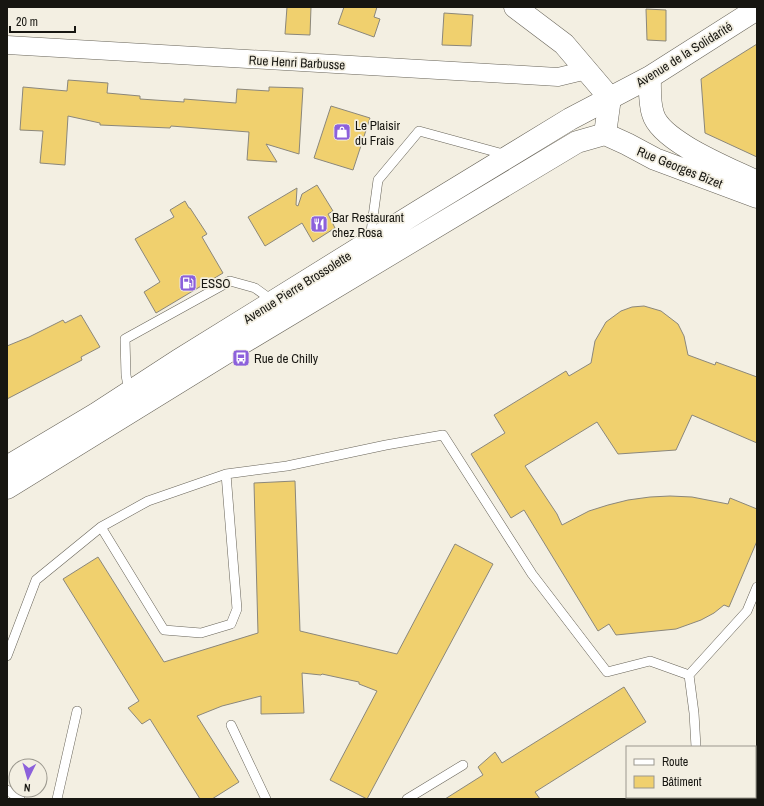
<svg xmlns="http://www.w3.org/2000/svg" width="764" height="806" viewBox="0 0 764 806" font-family="'Archivo Narrow',sans-serif">
	<style>
		.building { fill: #f0d06e; stroke: #8b877b }
		.lines { fill: none; stroke-linecap: round; stroke-linejoin: round }
		.service-casing { stroke: #686459; stroke-width: 10 }
		.minor-casing { stroke: #686459; stroke-width: 19 }
		.tertiary-casing { stroke: #686459; stroke-width: 23 }
		.secondary-casing { stroke: #686459; stroke-width: 23 }
		.service { stroke: #fff; stroke-width: 9 }
		.minor { stroke: #fff; stroke-width: 18 }
		.tertiary { stroke: #fff; stroke-width: 22 }
		.secondary { stroke: #fff; stroke-width: 22 }
		.labels { text-anchor: middle; stroke-width: 3.5; stroke-linejoin: round; paint-order: stroke }
		.street-label { font-size: 13px; fill: #171611; stroke: #f3efe2 }
		.poi-label { font-size: 13px; fill: #171611; stroke: #f3efe2; text-anchor: start }
	</style>
	<rect width="100%" height="100%" fill="#f3efe2"/>
	<!-- building -->
	<path class="building" d="M287 7H311L310 35 285 34Z
		M344 7H377L374 17 380 19 374 37 338 24Z
		M646 9 666 10V41L647 40Z
		M444 13 473 15 471 46 442 45Z
		M757 44V157L705 133 701 79Z
		M68 80 108 83 107 93 140 96V99L184 102V99L236 103 237 89 269 91V87L303 88 299 154 266 144 277 162 247 160 249 132 171 126 170 128 100 125V123L68 116 65 165 40 163 43 131 20 130 23 87 67 91Z
		M331 106 370 118 353 170 314 158Z
		M317 185 333 211 328 214 335 228 313 242 302 223 265 246 248 217 297 188 296 205 298 206 302 194Z
		M185 201 189 208H190L207 234 202 237 223 273 156 313 144 292 160 282 135 239 174 217 170 210Z
		M644 306 661 311 678 324 684 336 688 355 715 365 716 362 757 377V443L692 415 676 450 618 454 597 422 525 466 557 514 562 525 589 511 608 505 628 500 650 497 670 496 692 497 728 504 730 498 757 509V541L729 607 724 605 714 613 701 620 676 629 616 635 609 624 598 631 524 510 511 518 471 454 505 433 494 415 566 371 569 376 591 363 595 341 606 322 621 311 632 307Z
		M81 315 100 347 81 357 82 360 7 399V346L29 337 63 320 65 323Z
		M295 481 300 631 397 654 455 544 493 564 367 799 330 780 377 691 359 684V682L322 674 321 675 302 673 304 713 261 714V696L222 706 197 716 239 782 212 799H200L150 719 142 724 128 708 139 701 63 579 98 557 164 662 258 633 254 483Z
		M624 687 646 722 535 792 540 799H445L483 775 478 767 495 752 502 763Z"/>
	<g class="lines">
		<!-- service casing -->
		<g class="service-casing">
			<path id="service" d="M370 239 378 180 419 131 507 155
				M129 392 126 375 125 339 230 281 255 288 273 301
				M101 527 164 630 201 633 231 624 237 609 226 474
				M7 656 36 580 101 527 148 501 226 474 287 466 386 445 443 435 532 574 607 672 650 661 689 675 694 713 696 747
				M689 675 747 611 757 587
				M231 725 266 799
				M7 790 20 799
				M700 797V799
				M57 799 77 711
				M407 799 463 765"/>
		</g>
		<!-- minor casing -->
		<g class="minor-casing">
			<path id="minor" d="M7 45 558 77 587 70"/>
		</g>
		<!-- tertiary casing -->
		<g class="tertiary-casing">
			<path id="tertiary" d="M515 7 564 44 610 98 605 134"/>
		</g>
		<!-- secondary casing -->
		<g class="secondary-casing">
			<path id="secondary" d="M650 77C650 89 649 102 653 114 661 142 731 169 757 182
				M7 467 96 414 179 360 419 211 570 119 650 77 757 9
				M7 488 234 348 577 142 605 134 627 144 655 159 757 197"/>
		</g>
		<!-- service -->
		<use href="#service" class="service"/>
		<!-- minor -->
		<use href="#minor" class="minor"/>
		<!-- tertiary -->
		<use href="#tertiary" class="tertiary"/>
		<!-- secondary -->
		<use href="#secondary" class="secondary"/>
	</g>
	<!-- icons -->
	<defs>
		<g id="shop-square" transform="scale(0.9)"><rect x="-9" y="-9" width="18" height="18" rx="4" fill="#8c61db" stroke="#f3efe2"/><path d="M-5-2.5h2.3a2.7 3.5 0 0 1 5.4 0H5L5.5 6h-11ZM-1.5-2.5h3a1.5 2.3 0 0 0-3 0Z" fill="#fff"/></g>
		<g id="restaurant-square" transform="scale(0.9)"><rect x="-9" y="-9" width="18" height="18" rx="4" fill="#8c61db" stroke="#f3efe2"/><path d="M-5-6h1v4h1v-4h1v4h1v-4h1v5L-1.5 .5V6h-2V.5L-5-1ZM5-6V6H3V1.5H1.5Q1.5-4 5-6Z" fill="#fff"/></g>
		<g id="fuel-square" transform="scale(0.9)"><rect x="-9" y="-9" width="18" height="18" rx="4" fill="#8c61db" stroke="#f3efe2"/><path d="M-5.5-6h7V0h2V4h1.3V-2.5L3-4.5l.8-.8L6-3V5H2.5V1h-1V6h-7ZM-4.2-4.7v3.2H.2V-4.7Z" fill="#fff"/></g>
		<g id="bus-square" transform="scale(0.9)"><rect x="-9" y="-9" width="18" height="18" rx="4" fill="#8c61db" stroke="#f3efe2"/><path d="M-5-6H5V4H4V6H2V4H-2V6H-4V4H-5ZM-3.5-4V0h7V-4ZM-3.5 1.2v1.5H-2V1.2ZM2 1.2v1.5H3.5V1.2Z" fill="#fff"/></g>
	</defs>
	<g fill-rule="evenodd">
		<use href="#shop-square" x="342" y="132"/>
		<use href="#restaurant-square" x="319" y="224"/>
		<use href="#fuel-square" x="188" y="283"/>
		<use href="#bus-square" x="241" y="358"/>
	</g>
	<g class="labels">
		<!-- street labels -->
		<g class="street-label">
			<text transform="translate(684 54) rotate(-32)" y="5">Avenue de la Solidarité</text>
			<text transform="translate(297 62) rotate(3)" y="5">Rue Henri Barbusse</text>
			<text transform="translate(680 167) rotate(22)" y="5">Rue Georges Bizet</text>
			<text transform="translate(297 287) rotate(-32)" y="5">Avenue Pierre Brossolette</text>
		</g>
		<!-- poi labels -->
		<g class="poi-label">
			<text x="355" y="130">Le Plaisir<tspan x="355" dy="15">du Frais</tspan></text>
			<text x="332" y="222">Bar Restaurant<tspan x="332" dy="15">chez Rosa</tspan></text>
			<text x="201" y="288">ESSO</text>
			<text x="254" y="363">Rue de Chilly</text>
		</g>
	</g>
	<!-- border -->
	<rect width="764" height="806" fill="none" stroke="#171611" stroke-width="16"/>
	<!-- legend -->
	<rect x="626" y="746" width="130" height="52" fill="#f3efe2" stroke="#9b988e"/>
	<rect x="634" y="759" width="20" height="6" fill="#ffffff" stroke="#9b988e"/>
	<text x="662" y="766" font-size="12" fill="#171611">Route</text>
	<rect x="634" y="776" width="20" height="12" fill="#f0d06e" stroke="#9b988e"/>
	<text x="662" y="786" font-size="12" fill="#171611">Bâtiment</text>
	<!-- north arrow -->
	<g transform="translate(28 778) rotate(185)"><circle r="19" fill="#f3efe2" stroke="#9b988e"/>
	<path d="M0-3L7 15L0 10L-7 15Z" fill="#8c61db"/>
	<text y="-6" font-size="11" font-weight="bold" text-anchor="middle" fill="#171611">N</text>
	</g>
	<!-- scale -->
	<path d="M10 26v6h65v-6" fill="none" stroke="#171611" stroke-width="2"/>
	<text x="16" y="26" font-size="12" fill="#171611" stroke="#f3efe2" stroke-width="3" paint-order="stroke">20 m</text>
</svg>
